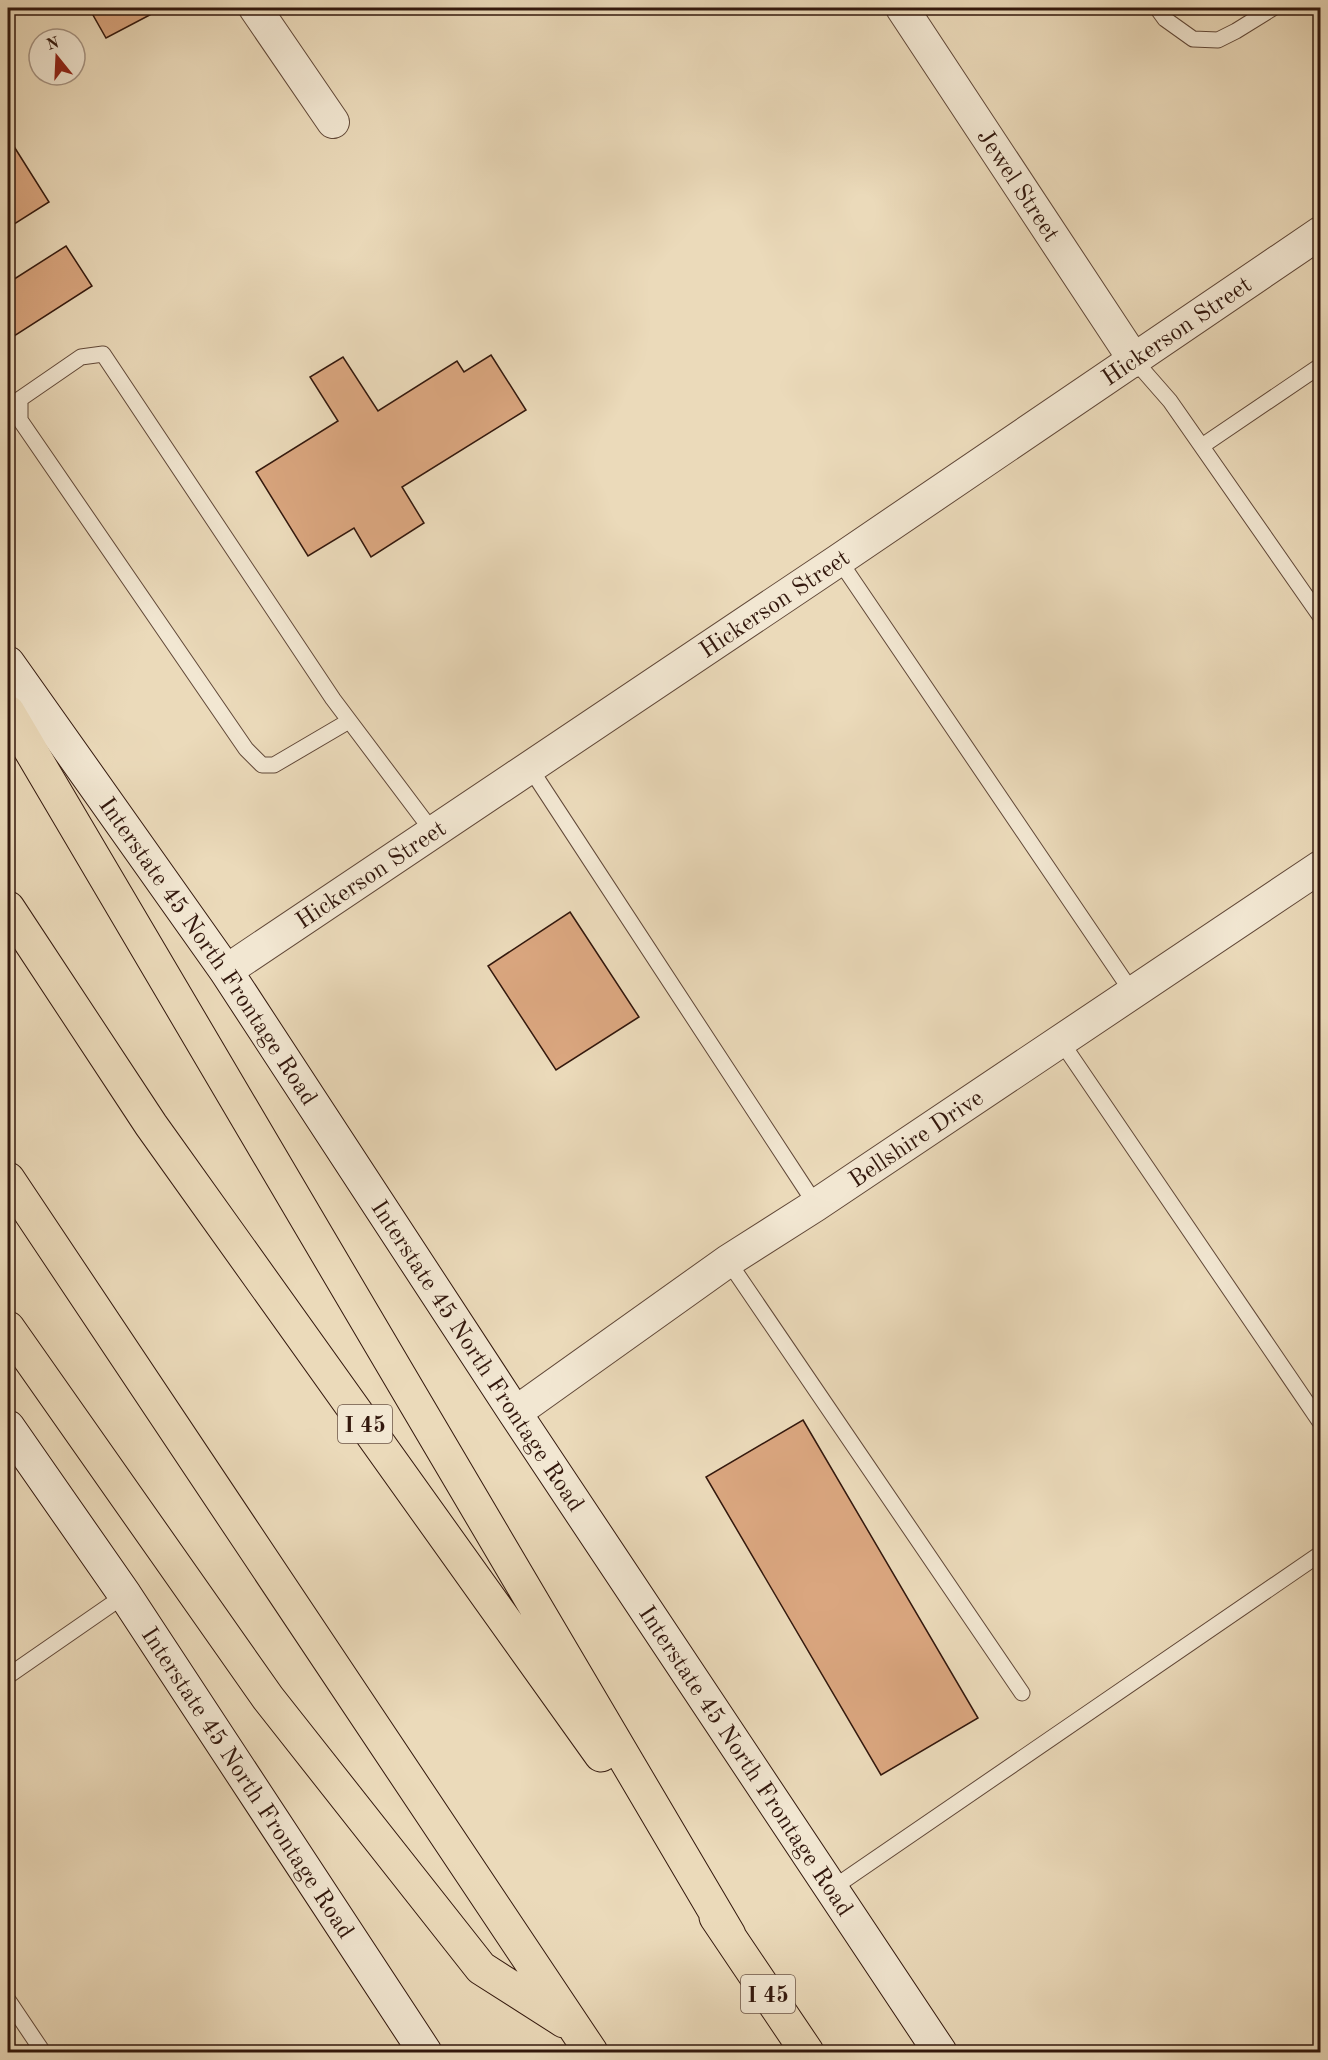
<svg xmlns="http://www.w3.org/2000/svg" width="1328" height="2060" viewBox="0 0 1328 2060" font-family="'Old Standard TT',serif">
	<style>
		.building { fill: #daa67f; stroke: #33180d; stroke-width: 1.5 }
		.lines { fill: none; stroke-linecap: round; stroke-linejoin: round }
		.service-casing { stroke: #614838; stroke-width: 17 }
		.minor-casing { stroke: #614838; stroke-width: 34 }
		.secondary-casing { stroke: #33180d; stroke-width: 35 }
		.motorway-casing { stroke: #33180d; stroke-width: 35 }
		.service { stroke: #f2e7d2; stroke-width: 15 }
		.minor { stroke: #f2e7d2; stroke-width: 32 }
		.secondary { stroke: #f2e7d2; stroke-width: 33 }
		.motorway { stroke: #ebdaba; stroke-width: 33 }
		.labels { text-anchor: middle; stroke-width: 6; stroke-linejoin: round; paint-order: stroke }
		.shield { fill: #f2e7d2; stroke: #6c5648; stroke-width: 1.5 }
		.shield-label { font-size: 22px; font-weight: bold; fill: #33180d }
		.street-label { font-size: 24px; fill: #33180d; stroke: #f2e7d2 }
	</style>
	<rect width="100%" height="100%" fill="#ebdaba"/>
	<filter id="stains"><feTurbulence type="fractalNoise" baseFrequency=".00333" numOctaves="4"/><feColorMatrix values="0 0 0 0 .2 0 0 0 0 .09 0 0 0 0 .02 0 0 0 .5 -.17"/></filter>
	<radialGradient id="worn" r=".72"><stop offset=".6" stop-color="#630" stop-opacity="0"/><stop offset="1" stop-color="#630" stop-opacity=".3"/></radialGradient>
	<!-- building -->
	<path class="building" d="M89 8H163L106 38Z
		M8 137 49 202 8 228Z
		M66 246 92 286 8 340V283Z
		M491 355 526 410 402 487 424 523 371 557 354 528 308 556 256 472 338 421 310 377 343 357 378 411 457 361 464 372Z
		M570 912 639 1017 556 1070 488 966Z
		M803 1420 978 1718 881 1775 706 1477Z"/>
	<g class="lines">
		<!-- service casing -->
		<g class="service-casing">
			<path id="service" d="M1157 8 1165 19 1193 39 1218 40 1236 31 1273 8
				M1135 361 1170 401 1320 616
				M1202 446 1320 366
				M839 560 1132 992
				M349 721 274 765H262L246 749 20 420V399L81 357 103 354 333 699 433 832
				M530 768 816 1205
				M1060 1040 1320 1422
				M728 1261 1022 1693
				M8 1676 125 1595
				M830 1890 1320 1554
				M8 2000 43 2052"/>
		</g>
		<!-- minor casing -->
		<g class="minor-casing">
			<g id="minor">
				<path d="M255 8 333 122"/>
				<path id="s1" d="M902 8 1135 361"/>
				<path id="s2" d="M226 971 839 560 1320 233"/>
				<path id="s3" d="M515 1413 728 1261 816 1205 1320 867"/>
			</g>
		</g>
		<!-- secondary casing -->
		<g class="secondary-casing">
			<g id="secondary">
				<path id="s4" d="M8 663 226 971 515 1413 940 2052"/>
				<path id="s5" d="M8 1427 125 1595 425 2052"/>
			</g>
		</g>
		<!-- motorway casing -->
		<g class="motorway-casing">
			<path id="motorway" d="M8 712 729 1935
				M8 908 151 1125 601 1755
				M8 1179 591 2052
				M8 1328 268 1698 481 1968 564 2021
				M716 1917 807 2052"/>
		</g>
		<!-- service -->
		<use href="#service" class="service"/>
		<!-- minor -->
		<use href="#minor" class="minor"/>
		<!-- secondary -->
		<use href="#secondary" class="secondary"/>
		<!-- motorway -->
		<use href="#motorway" class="motorway"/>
	</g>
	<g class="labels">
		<!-- shield labels -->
		<g class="shield">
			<rect x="338" y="1405" width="54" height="38" rx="4.5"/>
			<rect x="741" y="1975" width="54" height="38" rx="4.5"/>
		</g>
		<g class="shield-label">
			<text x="365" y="1432">I 45</text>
			<text x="768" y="2002">I 45</text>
		</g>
		<!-- street labels -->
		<g class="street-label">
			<text dy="8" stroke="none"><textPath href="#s1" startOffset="212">Jewel Street</textPath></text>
			<text dy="8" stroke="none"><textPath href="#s2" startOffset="1146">Hickerson Street</textPath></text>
			<text dy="8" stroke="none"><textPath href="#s2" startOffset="660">Hickerson Street</textPath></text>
			<text dy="8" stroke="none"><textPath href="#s2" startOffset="174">Hickerson Street</textPath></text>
			<text dy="8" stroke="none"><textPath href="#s4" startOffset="351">Interstate 45 North Frontage Road</textPath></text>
			<text dy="8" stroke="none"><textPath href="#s3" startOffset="486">Bellshire Drive</textPath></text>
			<text dy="8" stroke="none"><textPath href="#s4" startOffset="837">Interstate 45 North Frontage Road</textPath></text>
			<text dy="8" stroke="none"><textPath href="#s4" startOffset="1323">Interstate 45 North Frontage Road</textPath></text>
			<text dy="8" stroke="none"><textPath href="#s5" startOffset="429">Interstate 45 North Frontage Road</textPath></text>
		</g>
	</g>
	<!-- margin -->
	<rect width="1328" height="2060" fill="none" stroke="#ebdaba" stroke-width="30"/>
	<rect x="9" y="9" width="1310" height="2042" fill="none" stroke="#33180d" stroke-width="3"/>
	<rect x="15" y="15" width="1298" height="2030" fill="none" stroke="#33180d" stroke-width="1.5"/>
	<!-- north arrow -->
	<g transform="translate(57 57) rotate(342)"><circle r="28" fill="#f2e7d2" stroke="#a69483" stroke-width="1.5"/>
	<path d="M0-4.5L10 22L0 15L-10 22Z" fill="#8f2418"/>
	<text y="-9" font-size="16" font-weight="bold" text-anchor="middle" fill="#33180d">N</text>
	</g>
	<rect width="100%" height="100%" filter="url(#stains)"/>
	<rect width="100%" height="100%" fill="url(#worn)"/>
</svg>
